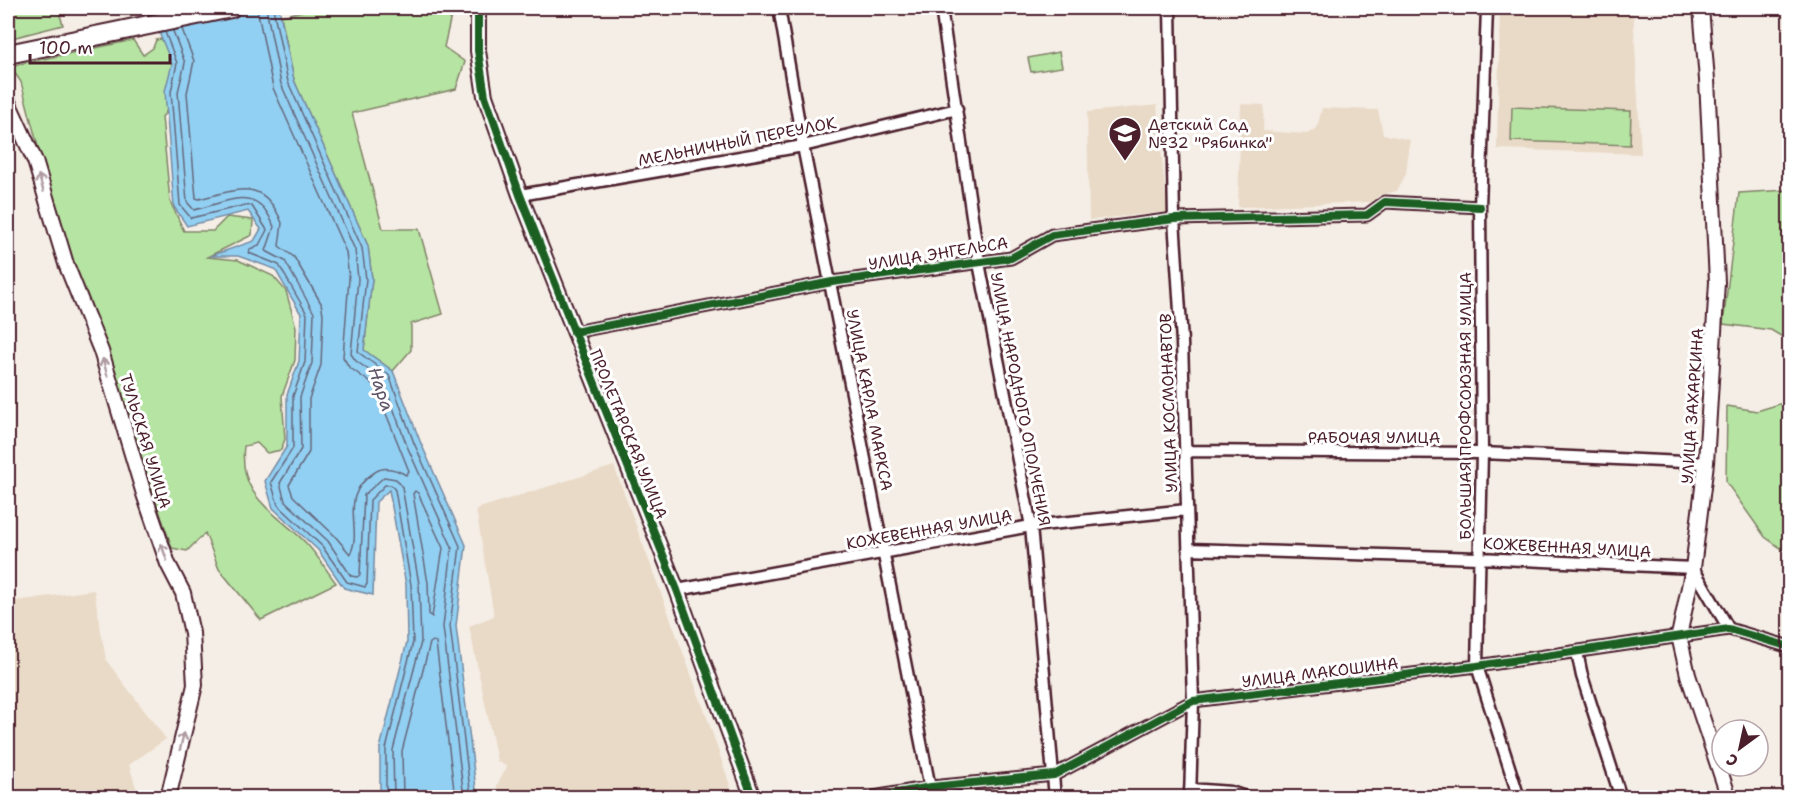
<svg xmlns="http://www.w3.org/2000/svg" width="1797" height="805" viewBox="0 0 1797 805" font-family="'Shantell Sans',sans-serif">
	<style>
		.built { fill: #e9dac7 }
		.green { fill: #b6e4a3; stroke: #808267; stroke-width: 1.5 }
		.water { fill: #91d0f2; stroke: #7589a2; stroke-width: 1.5 }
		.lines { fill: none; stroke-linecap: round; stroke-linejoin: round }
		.shore { stroke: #66667b; stroke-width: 1.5 }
		.minor-casing { stroke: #4a1f2b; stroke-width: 15 }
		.tertiary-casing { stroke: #4a1f2b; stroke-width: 18 }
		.primary-casing { stroke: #4a1f2b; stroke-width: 22 }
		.minor { stroke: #fff; stroke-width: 10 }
		.tertiary { stroke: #fff; stroke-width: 14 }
		.primary { stroke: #fff; stroke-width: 18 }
		.cycleway-casing { stroke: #fff; stroke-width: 11 }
		.cycleway { stroke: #1b5e20; stroke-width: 8 }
		.oneway { stroke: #ae9aa0 }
		.labels { text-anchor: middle; stroke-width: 6; stroke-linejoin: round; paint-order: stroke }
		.poi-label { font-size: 16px; fill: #4a1f2b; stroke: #fff; text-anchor: start }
		.street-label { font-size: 16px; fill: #4a1f2b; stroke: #fff }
		.water-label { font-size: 18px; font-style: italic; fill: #5f5467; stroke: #fff }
	</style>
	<rect width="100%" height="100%" fill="#f5eee6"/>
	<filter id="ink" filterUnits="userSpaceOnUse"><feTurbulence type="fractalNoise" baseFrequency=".0167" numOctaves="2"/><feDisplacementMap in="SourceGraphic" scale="12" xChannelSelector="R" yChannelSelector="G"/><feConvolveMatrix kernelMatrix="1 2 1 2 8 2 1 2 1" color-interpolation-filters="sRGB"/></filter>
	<g filter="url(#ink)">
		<!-- built -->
		<path class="built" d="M1500 8H1633L1641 154 1497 149Z
			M1241 104 1264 105 1263 131 1307 134 1317 128 1322 108 1378 110 1383 134 1410 140 1406 174 1397 191 1380 195 1371 202 1238 207Z
			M1157 105 1167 212 1089 220 1087 112Z
			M614 466 708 720 734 797H497V785L507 767 497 761 469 626 494 616 476 509Z
			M94 590 106 660 166 739 129 765 139 797H8V602Z"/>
		<!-- green -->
		<path class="green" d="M8 8H58L63 25 8 39Z
			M315 8H440L451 16 444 47 465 62 456 89 352 113 383 229H419L443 314 411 324V350L393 371 364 350 372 279 368 246 294 80 281 16Z
			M183 35 180 94 162 117 170 201 184 231H213L227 217 253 220 252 235 207 257 238 260 273 276 286 291 296 327 295 360 282 396 285 439 281 450 267 453 257 443 244 446C238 498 275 511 305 542 317 554 326 570 336 583L261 620 219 569 205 533 187 551 172 548 88 304 65 250 21 82 10 66 133 40 143 55 153 48 156 40Z
			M1059 52 1062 67 1031 72 1028 58Z
			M1512 107 1631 111 1630 145 1511 141Z
			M1789 190H1790L1789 341 1771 330 1723 324 1739 193Z
			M1789 401H1790L1789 554 1765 537 1726 482 1727 406 1757 411Z"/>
		<!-- water -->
		<path class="water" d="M149 8H279L294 80 368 246 372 279 364 350 393 371 420 441 466 545 456 626 477 797H380V748L407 642 406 585 389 490 376 502 373 595 344 588 318 550 273 508 265 481 287 446V395L299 361 301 314 275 269 238 256H210L254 241 261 229 248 211 187 226 174 207 165 91 172 64Z"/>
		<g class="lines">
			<!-- shore -->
			<path class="shore" d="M266 8 281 84 355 250 358 279 351 354 356 361 383 380 407 446 452 547 443 627 464 798
				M273 8 288 82 362 248 366 279 358 352 389 375 414 443 460 546 450 626 471 798
				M182 29 194 61 187 93 196 198 199 199C238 190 263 176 282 223L279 246 294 257 321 303 323 314 321 365 309 399V452L289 485 293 496 334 535 350 554C364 529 336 497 375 472 385 465 396 469 406 475L409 471 375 386 349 367 343 357 349 279 346 252 273 88 257 8
				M173 31 185 63 178 92 187 202 194 210C229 202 258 182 274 227L266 251 285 261 314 313 312 363 300 397 301 449 280 483 285 501 328 541 351 576 357 577 360 575 364 495 384 477 396 479 402 487 419 584 421 642 393 750 394 798
				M165 32 177 63 171 92 180 205 191 218 246 205 252 206 267 230 259 245 250 249 249 253 279 265 307 314 305 362 293 396V448L271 482 278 505 322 546 347 582 365 587 367 584 370 500 385 485H391L395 490 411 585 413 642 386 749V798
				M415 491 418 493 443 548 432 617 429 614 428 583 413 494Z
				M403 798 402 751 430 643 433 641 436 643 455 798"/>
			<!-- minor casing -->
			<g class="minor-casing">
				<path id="minor" d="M779 8 803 146 932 798
					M941 8 979 263 1031 526 1055 798
					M1170 8 1174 219 1182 342 1193 701 1190 798
					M1487 8 1480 207 1482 453 1477 666 1519 798
					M520 195 803 146 957 109
					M574 332 832 282 1011 258 1052 235 1174 219 1367 215 1385 202 1480 207
					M1186 451 1482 453 1706 463
					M1188 549 1479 558 1693 568 1729 629
					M677 590 1031 526 1187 510
					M1577 652 1582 676 1621 798
					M1190 789 1231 792 1248 798
					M868 798 931 787 1054 775 1193 701 1477 666 1729 629 1790 647"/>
			</g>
			<!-- tertiary casing -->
			<g class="tertiary-casing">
				<path id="tertiary" d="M478 8V51L485 96 520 195 677 590 753 798
					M1701 8 1707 80 1717 282 1706 463 1693 568 1679 636 1688 675 1729 798
					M8 102 35 161 66 264 101 351 144 494 168 564 183 593 192 633 195 685 168 798"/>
			</g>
			<!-- primary casing -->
			<g class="primary-casing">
				<path id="primary" d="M8 54 231 8"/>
			</g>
			<!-- minor -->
			<use href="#minor" class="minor"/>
			<!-- tertiary -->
			<use href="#tertiary" class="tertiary"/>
			<!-- primary -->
			<use href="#primary" class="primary"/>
			<!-- cycleway casing -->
			<g class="cycleway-casing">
				<path id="cycleway" d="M478 8V51L485 96 520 195 677 590 753 798
					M574 332 832 282 1011 258 1052 235 1174 219 1367 215 1385 202 1480 207
					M868 798 931 787 1054 775 1193 701 1477 666 1729 629 1790 647"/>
			</g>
			<!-- cycleway -->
			<use href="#cycleway" class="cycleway"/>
		</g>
		<!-- one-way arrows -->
		<defs><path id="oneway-shaft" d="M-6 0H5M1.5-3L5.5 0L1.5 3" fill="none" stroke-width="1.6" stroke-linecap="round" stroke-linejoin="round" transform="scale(1.5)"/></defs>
		<g class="oneway">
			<use href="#oneway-shaft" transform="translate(41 183) rotate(-107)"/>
			<use href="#oneway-shaft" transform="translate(105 367) rotate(-105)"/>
			<use href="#oneway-shaft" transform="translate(164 552) rotate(-109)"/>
			<use href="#oneway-shaft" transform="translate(182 741) rotate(-77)"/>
		</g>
	</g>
	<!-- icons -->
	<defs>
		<g id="school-pin" transform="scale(1.725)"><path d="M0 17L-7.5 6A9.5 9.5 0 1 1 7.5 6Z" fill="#4a1f2b" stroke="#fff"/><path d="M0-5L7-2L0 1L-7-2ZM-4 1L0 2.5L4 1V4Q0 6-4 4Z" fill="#fff"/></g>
	</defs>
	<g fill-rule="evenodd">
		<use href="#school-pin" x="1125" y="133"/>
	</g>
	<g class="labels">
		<!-- poi labels -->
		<g class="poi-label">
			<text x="1148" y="130">Детский Сад<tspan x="1148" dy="18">№32 "Рябинка"</tspan></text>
		</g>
		<!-- street labels -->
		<g class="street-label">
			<text transform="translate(737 141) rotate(-11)" y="6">МЕЛЬНИЧНЫЙ ПЕРЕУЛОК</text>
			<text transform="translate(938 253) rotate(-9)" y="6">УЛИЦА ЭНГЕЛЬСА</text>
			<text transform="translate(1021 399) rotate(79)" y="6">УЛИЦА НАРОДНОГО ОПОЛЧЕНИЯ</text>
			<text transform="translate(870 400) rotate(79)" y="6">УЛИЦА КАРЛА МАРКСА</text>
			<text transform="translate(1168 403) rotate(-92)" y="6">УЛИЦА КОСМОНАВТОВ</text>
			<text transform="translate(1465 406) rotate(-90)" y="6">БОЛЬШАЯ ПРОФСОЮЗНАЯ УЛИЦА</text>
			<text transform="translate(1692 406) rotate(-86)" y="6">УЛИЦА ЗАХАРКИНА</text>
			<text transform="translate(629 434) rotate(68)" y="6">ПРОЛЕТАРСКАЯ УЛИЦА</text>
			<text x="1374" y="443">РАБОЧАЯ УЛИЦА</text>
			<text transform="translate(146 441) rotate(73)" y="6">ТУЛЬСКАЯ УЛИЦА</text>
			<text transform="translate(929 529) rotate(-10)" y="6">КОЖЕВЕННАЯ УЛИЦА</text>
			<text transform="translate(1567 547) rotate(3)" y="6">КОЖЕВЕННАЯ УЛИЦА</text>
			<text transform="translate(1320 672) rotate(-7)" y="6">УЛИЦА МАКОШИНА</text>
		</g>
		<!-- water labels -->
		<g class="water-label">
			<text transform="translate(381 389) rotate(71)" y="6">Нара</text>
		</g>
	</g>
	<!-- margin -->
	<rect width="1797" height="805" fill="none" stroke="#fff" stroke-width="30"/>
	<rect x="15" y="15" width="1767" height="775" fill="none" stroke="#4a1f2b" stroke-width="2" filter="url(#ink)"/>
	<!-- north arrow -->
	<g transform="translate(1740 748) rotate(213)"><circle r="28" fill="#ffffff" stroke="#b7a5aa" stroke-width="1.5"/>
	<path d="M0-4.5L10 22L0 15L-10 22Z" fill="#4a1f2b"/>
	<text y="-9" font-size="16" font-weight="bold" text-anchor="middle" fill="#4a1f2b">С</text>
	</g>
	<!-- scale -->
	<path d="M30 54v9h140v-9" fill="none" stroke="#4a1f2b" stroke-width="3"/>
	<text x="39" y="54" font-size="18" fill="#4a1f2b" stroke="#ffffff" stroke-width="4.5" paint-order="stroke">100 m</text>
</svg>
